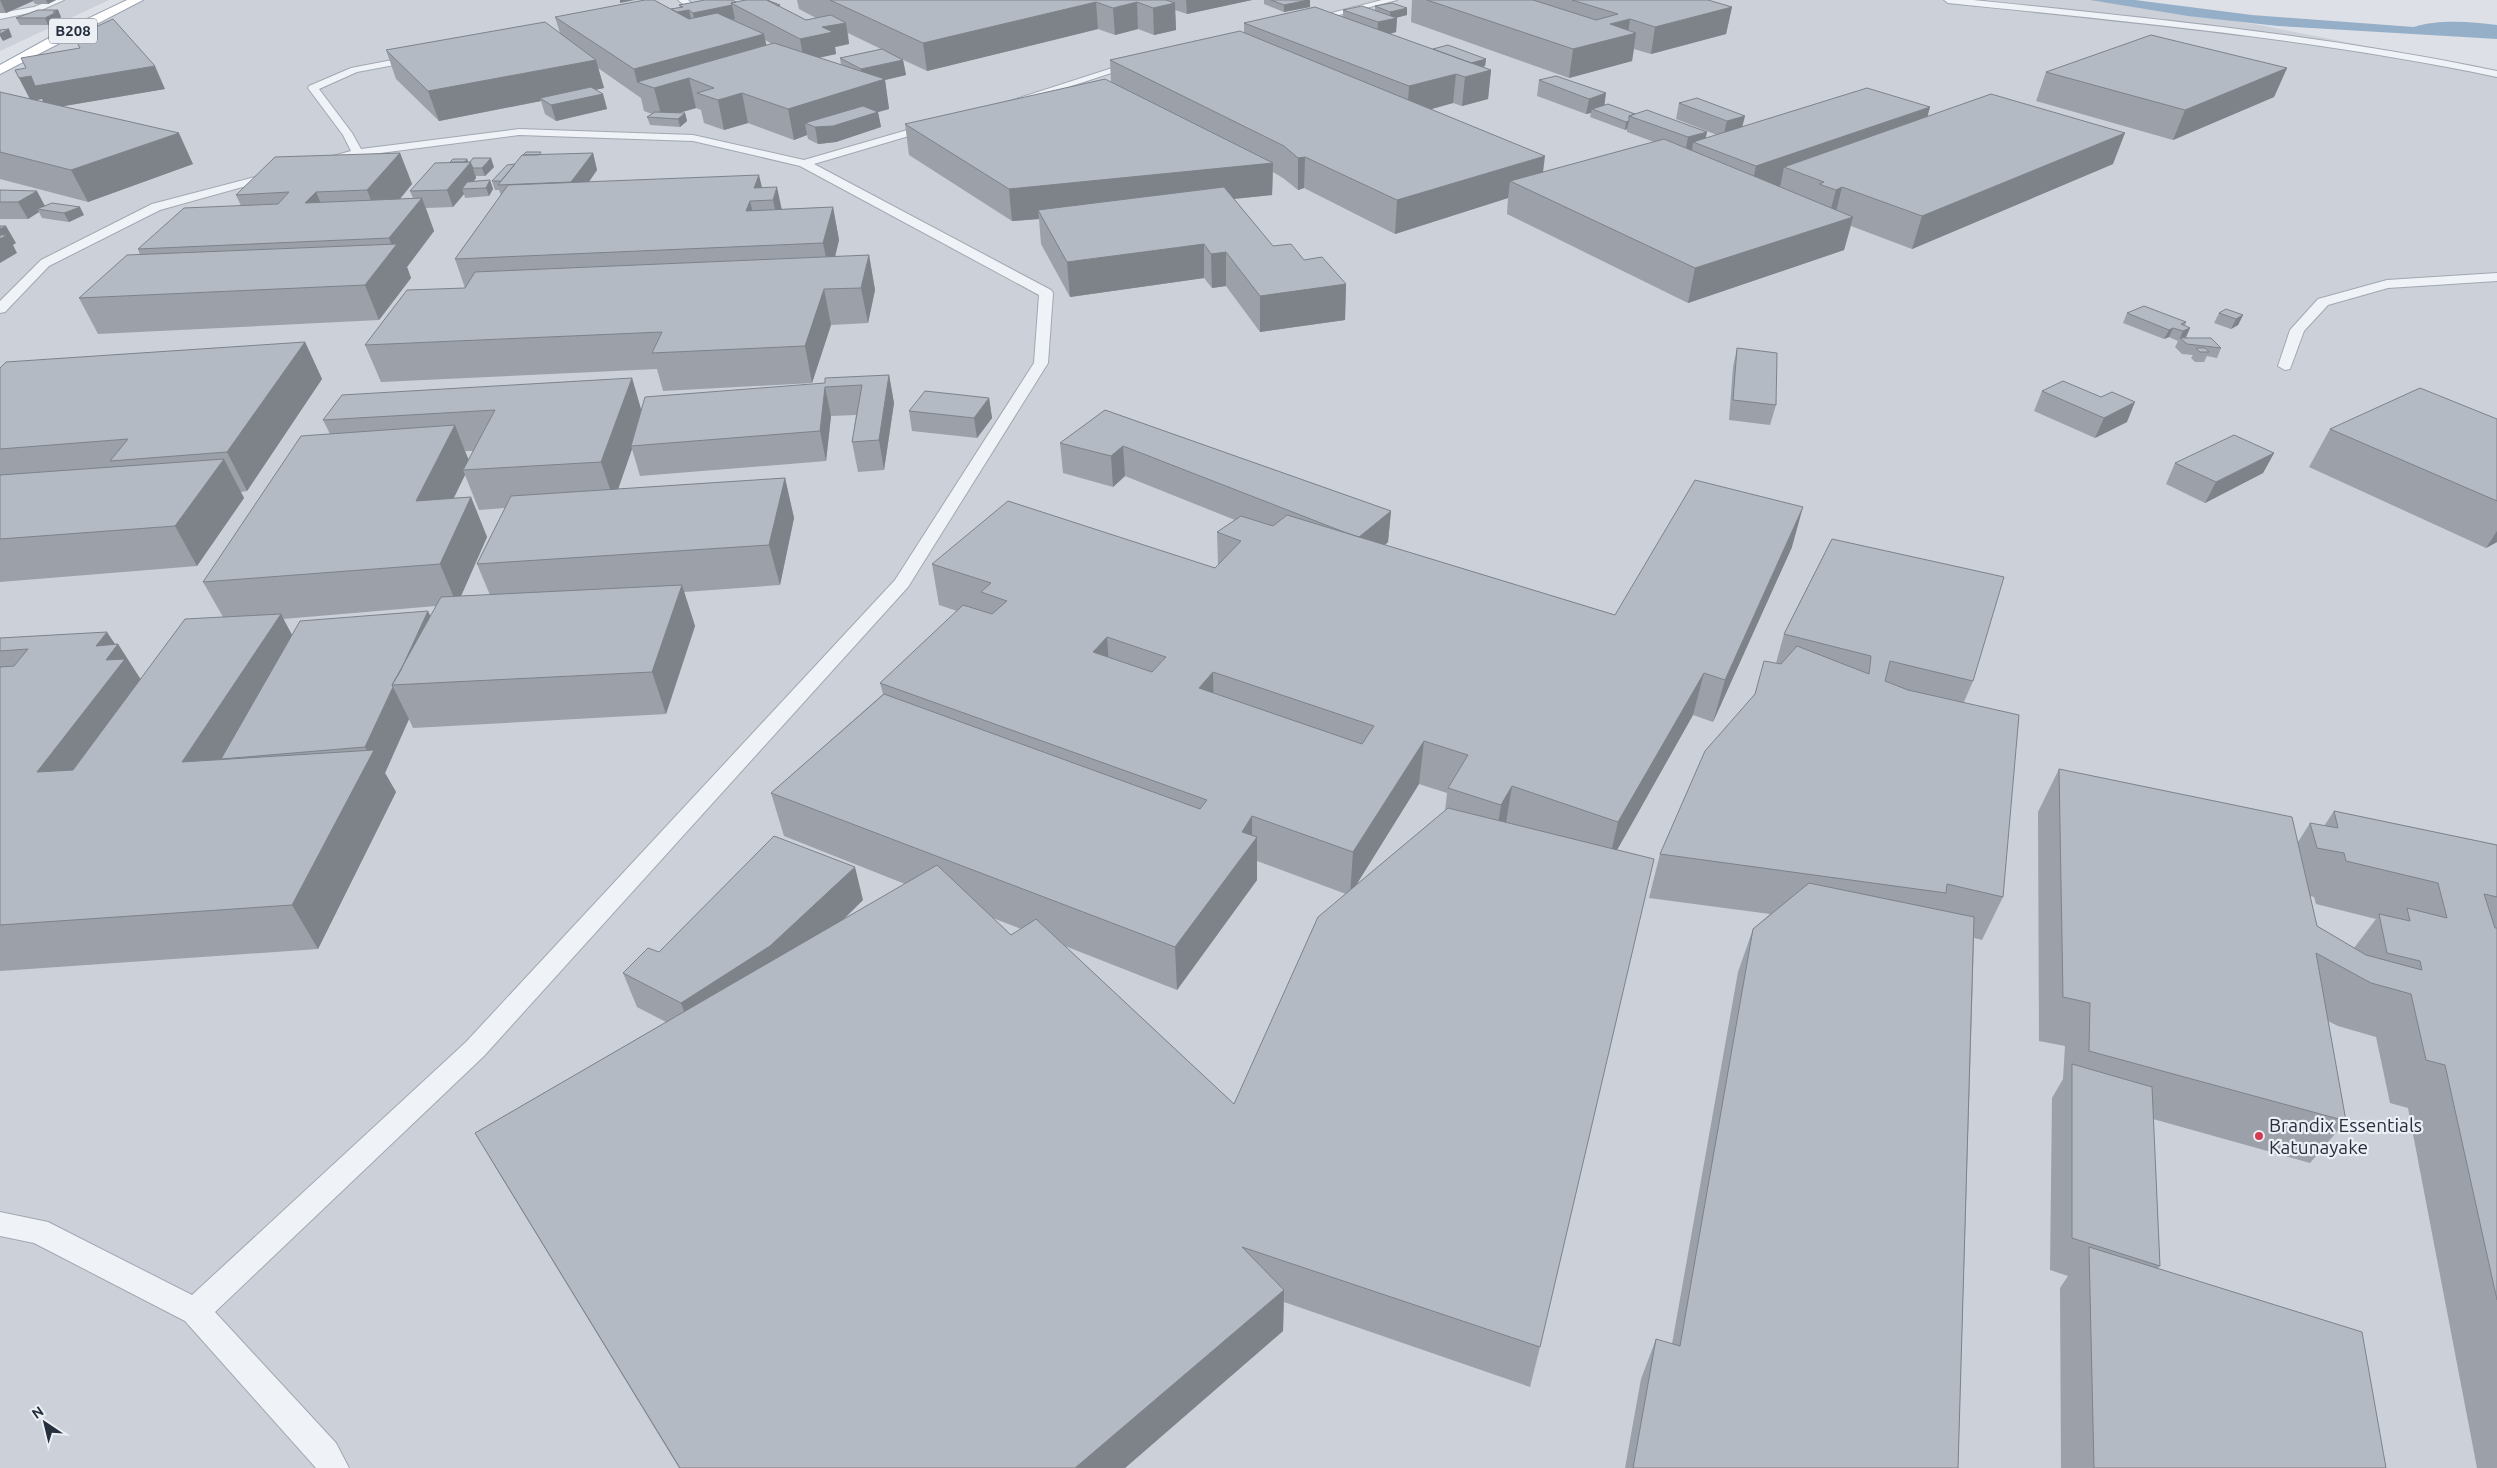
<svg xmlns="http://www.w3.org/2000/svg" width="2497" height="1468" viewBox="0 0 2497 1468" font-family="Ubuntu,sans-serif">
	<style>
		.built { fill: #cbd0d9 }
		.water { fill: #96afc9 }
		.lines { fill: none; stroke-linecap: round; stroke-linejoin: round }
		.service-casing { stroke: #a2a8b1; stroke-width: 2 }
		.primary-casing { stroke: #9ba5b3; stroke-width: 2 }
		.service { fill: #eff2f6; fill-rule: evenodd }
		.primary { fill: #fff; fill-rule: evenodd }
		.wall { fill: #9ba0a9; fill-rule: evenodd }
		.shaded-wall { fill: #7e8289 }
		.building { fill: #b4bac4; stroke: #7e8289; fill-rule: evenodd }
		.poi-dot { fill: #d33b53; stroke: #ecf0f5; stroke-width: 2 }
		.labels { text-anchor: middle; stroke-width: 4.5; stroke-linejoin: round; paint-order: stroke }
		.shield { fill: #ecf0f5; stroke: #616975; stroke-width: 1 }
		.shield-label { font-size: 15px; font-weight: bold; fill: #262f3e }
		.near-poi-label { font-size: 19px; fill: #262f3e; stroke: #ecf0f5; text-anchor: start }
	</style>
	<rect width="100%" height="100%" fill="#dde1e7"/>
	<!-- built -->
	<path class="built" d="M0 0H109L0 51Z
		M139 0H2105L2259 25 2497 72V1468H0V66Z"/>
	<!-- water -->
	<path class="water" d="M2090 0H2135L2252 15 2414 27C2439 19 2472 22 2497 25V39L2278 26 2188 16Z"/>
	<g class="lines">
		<!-- service casing -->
		<g class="service-casing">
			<path id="service" d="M52 0H64L39 11 0 19V13L34 7Z
				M678 0H688L695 6 688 8Z
				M1382 0H1397L1308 23 1304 20Z
				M1944 0H1973C2149 18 2324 35 2497 71V77C2316 39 2132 22 1948 3Z
				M418 55 421 56V60L357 72 319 89 352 133 361 149 519 129 693 135 804 160 928 124H936V128L814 164 1051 290 1053 293 1048 363 908 587 484 1056 215 1312 336 1443 349 1468H316L185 1321 34 1243 0 1236V1212L48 1222 192 1295 466 1042 895 580 1034 363 1039 295 800 166 693 141 519 135 357 156 322 163V159L351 151 343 135 308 88 309 86 351 68Z
				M1134 61 1142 63 1016 104 1007 102Z
				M274 172 278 173V177L160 210 49 266 5 312 0 313V301L41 260 152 204Z
				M2497 273V281L2388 288 2328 305 2304 331 2290 369 2285 370 2278 366 2290 330 2318 299 2387 280Z"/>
		</g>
		<!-- primary casing -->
		<g class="primary-casing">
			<path id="primary" d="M127 0H143L0 74V65L58 33Z"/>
		</g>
		<!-- service -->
		<use href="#service" class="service"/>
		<!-- primary -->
		<use href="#primary" class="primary"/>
	</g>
	<!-- wall -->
	<path class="wall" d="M0 0H56L48 4H35L33 1 6 13H0Z
		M797 0H1252L1187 14 1175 10 1176 30 1154 35 1138 29 1115 35 1098 29 927 71 893 55 903 60 906 75 885 80 889 109 878 112 881 127 836 142 818 144 808 139 807 135 794 140 748 123 724 130 704 123 701 110 696 108 679 113H685L687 121 680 127 650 125 647 117 652 114 644 111 641 98 598 68 604 88 596 90 603 94 607 109 556 121 545 114 541 101 439 121 396 79 386 50 560 33 555 17 671 9 680 7 679 5 736 2 780 5V7L806 20 816 18 799 9ZM848 33 881 49 840 58 841 65 818 58 836 54 835 47 849 44ZM765 40 772 44 766 45Z
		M1264 0H1310V7L1284 12 1264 4Z
		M1412 0H1708L1732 7 1726 34 1651 54 1634 49 1632 61 1569 78 1411 22Z
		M1375 6 1407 15 1396 18H1397L1396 32 1390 34 1433 49 1486 59 1485 66 1483 67 1491 70 1488 99 1462 106 1453 103 1431 109 1543 172 1654 142 1627 132V129L1625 130 1590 117 1591 113 1586 114 1537 96 1539 80 1556 76 1605 105 1635 114 1707 132 1705 139 1717 135 1676 119 1679 103 1742 127 1928 117 2113 164 1912 249 1851 226 1844 250 1688 303 1507 214 1508 198 1395 234 1304 188 1298 190 1283 178 1273 172 1272 195 1234 199 1273 246 1304 260 1346 284 1345 320 1260 332 1226 286 1212 288 1204 278 1070 297 1041 244 1039 219 1012 221 909 155 905 124 1111 82 1110 60 1244 33V23L1343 17V10H1375Z
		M58 10 61 17 60 18V19L48 25H20L16 18Z
		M2287 68 2274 97 2173 140 2036 101 2046 72Z
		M19 78 165 89 62 106 193 164 88 202 0 179V92L30 99ZM42 99 43 102 35 100Z
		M400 153 412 184 400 199 413 198 410 191 450 162 467 159 468 162 494 167 485 176H476V178L474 181 490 180 493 189 489 196 465 198 464 194 453 207 426 208 434 231 407 267 411 278 379 320 98 334 79 298 140 255 138 249 241 206 236 195Z
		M593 153 597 170 589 182 762 188 782 209 833 207 839 240 835 257 869 255 875 290 868 323 831 325 812 383 663 391 657 369 381 382 365 345 465 288 455 259 501 195 499 190H495L492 181 515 164 542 155Z
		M0 190 45 205 84 215 69 222 42 218 39 212 28 219H0Z
		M2127 313 2186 322 2185 326 2190 328 2186 337 2221 348 2217 358 2207 356 2204 362H2195L2191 358 2193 355 2182 354 2175 347 2178 341 2169 337 2164 339 2123 323Z
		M2219 313 2243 315 2238 325 2231 329 2214 323Z
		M305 342 322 379 247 491 241 492 244 498 197 566 0 582V368Z
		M1737 348 1776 405 1770 425 1729 420 1733 367Z
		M889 375 894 403 884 470 858 472 852 442 856 415 831 416 826 461 640 476 632 449 618 489 785 478 794 518 780 585 684 592 695 626 666 714 413 728 409 719 385 773 396 792 318 949 0 971V638L118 644 140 679 223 617 203 582 330 434 323 420 632 378 641 410 825 383ZM465 451H474L469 460ZM465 475 479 510 505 508 477 564 490 595 461 596 487 537 471 497 453 498ZM436 606 431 616 292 635 283 619Z
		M2042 391 2101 397 2127 422 2095 438 2034 411Z
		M989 398 992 418 977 438 912 431 909 411Z
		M1105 410 1391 511 1388 542 1385 545 1615 615 1792 547 1713 722 1693 715 1617 850 1540 1347 1530 1387 1284 1302 1283 1331 1125 1468H679L500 1175 475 1133 666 1022 637 1007 623 973 659 952 863 900 843 920 905 884 784 836 771 793 883 694 880 683 957 611 939 605 932 564 1215 568 1218 565 1217 532 1235 520 1125 476 1113 487 1063 473 1060 443ZM1419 784 1447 793 1445 811 1356 885ZM1257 861 1346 894 1234 1104 1065 946 1177 990 1257 880ZM993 918 1021 929 1011 935Z
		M2497 419V542L2486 548 2309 467 2330 429Z
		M2274 453 2263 473 2205 503 2166 484 2175 463Z
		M1832 539 1973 681 1964 702 2003 897 1982 940 1974 938 1958 1468H1625L1641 1379 1656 1339 1672 1344 1738 972 1753 929 1770 914 1649 898 1660 854 1754 695 1776 663 1784 634Z
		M2059 769 2298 842 2310 823 2324 826 2334 811 2497 845V1468H2477L2408 1108 2390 1103 2376 1037 2338 1026 2328 1021 2346 1121 2310 1163 2153 1119 2160 1266 2158 1268 2386 1468H2061L2060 1288 2068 1276 2050 1270 2052 1098 2063 1079 2065 1046 2039 1041 2038 812ZM2310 896 2314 897 2316 904 2376 919 2354 948 2317 926Z"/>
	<!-- shaded-wall -->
	<path class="shaded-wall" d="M0 0H33V1L6 13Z
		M46 0H56L48 4Z
		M620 0H635L620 3Z
		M1186 0H1252L1187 14Z
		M1308 0H1310V7L1284 12V5Z
		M1096 2 1098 29 927 71 923 43Z
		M1137 2 1138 29 1115 35 1113 8Z
		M1175 3 1176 30 1154 35 1153 8Z
		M732 5 735 19 696 27 693 13Z
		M1732 7 1726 34 1651 54 1655 27Z
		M1407 8V15L1390 19V12Z
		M58 10 61 17 60 18V19L48 25 45 18Z
		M689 10 692 24 673 13Z
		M1397 18 1396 32 1377 37 1378 22Z
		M1630 19 1628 35 1636 33 1632 61 1569 78 1573 49 1610 24Z
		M846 23 849 44 835 47 836 54 804 61 800 39 822 27Z
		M9 29 12 37 3 41 0 36V34Z
		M764 34 770 62 689 78 696 108 662 118 654 88 637 82 634 69Z
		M1486 59 1485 66 1469 71 1470 63Z
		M596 60 604 88 544 100 540 98 541 101 439 121 428 91Z
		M903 60 906 75 885 80 889 109 878 112 881 127 836 142 818 144 815 127 805 123 807 135 794 140 788 109 864 85 861 69Z
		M155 66 165 89 47 109 42 99 31 101 19 78 31 76Z
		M2287 68 2274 97 2173 140 2185 110Z
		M1491 70 1488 99 1462 106 1465 77Z
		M1456 74 1453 103 1407 116 1409 86Z
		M742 93 748 123 724 130 718 100Z
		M1606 93 1604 109H1592L1591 113 1586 114 1589 99Z
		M603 94 607 109 556 121 551 105Z
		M1930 107 1922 138 1784 167 1780 187 1749 198 1756 166Z
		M685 113 687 121 680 127 678 119Z
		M1745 116 1741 132 1723 137 1727 121Z
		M1629 121 1627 129 1625 130 1626 122Z
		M1707 132 1704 146 1693 142 1692 152 1685 154 1688 137Z
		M179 133 193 164 88 202 71 170Z
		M2125 133 2113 164 1912 249 1922 216Z
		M400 153 412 184 380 223 367 190Z
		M593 153 597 170 571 207 565 189Z
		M1545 156 1541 188 1510 181 1508 198 1395 234 1397 200Z
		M1305 157 1304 188 1298 190V158Z
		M491 158 494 167 485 176 482 168Z
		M467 159 469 164 471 162 476 178 468 189H462L464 194 453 207 447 190 460 167Z
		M1273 163 1272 195 1043 218 1038 210 1039 219 1012 221 1009 189Z
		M759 175 765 200 754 188Z
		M490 180 493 189 489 196 486 188Z
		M777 187 784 220 780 233 773 200Z
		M1842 187 1834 220 1827 223 1836 190Z
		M37 191 46 208 37 209 39 212 28 219 18 202Z
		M316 192 330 225 305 203Z
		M422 198 434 231 407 267 411 278 379 320 365 285 393 249 389 238Z
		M750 201 758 234 746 211Z
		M80 207 84 215 69 222 64 213Z
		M833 207 839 240 830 277 823 243Z
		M1853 217 1844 250 1688 303 1695 268Z
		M6 226 16 243 13 245 17 253 0 263V229Z
		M1204 244V278L1070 297 1067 262Z
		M1226 252V286L1212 288 1211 254Z
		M869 255 875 290 868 323 861 288Z
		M1346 284 1345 320 1260 332V296Z
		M824 289 831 325 812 383 805 346Z
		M2243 315 2238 325 2231 329 2236 319Z
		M2173 328 2169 337 2164 339 2169 330Z
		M2190 328 2186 337 2180 338 2183 331Z
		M305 342 322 379 247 491 227 452Z
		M889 375 894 403 884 470 879 440Z
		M632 378 643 416 631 446 632 449 614 501 601 462Z
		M825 387 831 416 826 461 820 431Z
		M989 398 992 418 977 438 974 418Z
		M2135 402 2127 422 2095 438 2104 418Z
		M455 425 470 464 463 470 465 475 433 541 416 501Z
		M1123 446 1125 476 1113 487 1111 456Z
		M2274 453 2263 473 2205 503 2216 482Z
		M224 459 244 498 197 566 175 526Z
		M785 478 794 518 780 585 769 545Z
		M471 497 487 537 457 605 440 564Z
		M1803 507 1792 547 1713 722 1725 680Z
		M1391 511 1388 542 1356 569 1358 538Z
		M2497 531V542L2486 548Z
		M682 585 695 626 666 714 652 672Z
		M428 611 443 643 394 685Z
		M281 614 303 656 239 758 182 762Z
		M107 632 117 647 118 644 145 686 68 815 37 772 96 646Z
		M1107 637 1110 679 1093 652Z
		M1213 672 1214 714 1199 688Z
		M1704 673 1693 715 1608 866 1618 822Z
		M393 687 409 719 385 773 396 792 318 949 292 905 370 756 365 747Z
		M1424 741 1419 784 1350 895 1353 852Z
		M1512 786 1505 829 1494 848 1501 805Z
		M1252 816V844L1257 837V880L1177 990 1175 947 1242 832Z
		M855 867 863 900 781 980 694 1037 681 1003Z
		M1284 1290 1283 1331 1125 1468H1075Z"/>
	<!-- building -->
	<path class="building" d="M645 0H654L689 19 717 13 764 34 634 69 555 17Z
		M705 0H732L736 2 731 3 732 5 693 13 689 10 677 12 671 9 683 7 679 5Z
		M746 0H767L806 20 831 15 846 23 822 27 833 32 800 39 731 3Z
		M767 0 780 5 778 6Z
		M830 0H1166L1175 3 1153 8 1137 2 1113 8 1096 2 923 43Z
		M1271 0H1308L1284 5Z
		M1427 0H1533L1596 20 1618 14 1572 0H1708L1732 7 1655 27 1630 19 1610 24 1636 33 1573 49Z
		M1392 3 1407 8 1390 12 1375 6Z
		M1362 6 1397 18 1378 22 1343 10Z
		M1315 7 1491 70 1465 77 1456 74 1409 86 1244 23Z
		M38 10H58L53 12H57L45 18H16Z
		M113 19 155 66 35 86 31 76 19 78 15 70 26 68 21 58 80 48 74 37Z
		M545 22 596 60 428 91 386 50Z
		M9 29 0 34V30Z
		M1240 31 1545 156 1397 200 1305 157 1298 158 1284 146 1110 60Z
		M2151 35 2287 68 2185 110 2046 72Z
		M774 43 885 79 788 109 742 93 718 100 697 93 714 88 689 78 654 88 637 82Z
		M1448 45 1486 59 1471 63 1433 49Z
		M882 49 903 60 861 69 840 58Z
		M1556 76 1606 93 1589 99 1539 80Z
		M1105 79 1273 163 1009 189 905 124Z
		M591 87 603 94 551 105 540 98Z
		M1867 88 1930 107 1756 166 1693 142Z
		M0 92 179 133 71 170 0 152Z
		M1991 94 2125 133 1922 216 1842 187 1836 190 1819 184 1824 182 1784 167Z
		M1697 98 1745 116 1727 121 1679 103Z
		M1608 104 1635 114 1629 116V121L1626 122 1592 109Z
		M863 106 878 112 833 126 815 127 805 123Z
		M1647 110 1707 132 1688 137 1629 116Z
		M655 112 685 113 678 119 647 117Z
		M1664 139 1853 217 1695 268 1510 181Z
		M526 152H541L539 155H523Z
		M400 153 367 190 316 192 305 203 422 198 389 238 138 249 184 208 278 204 289 192 236 195 275 157Z
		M593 153 571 182 498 185 522 155Z
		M473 158H491L482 168H473L470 162Z
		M453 159H467L465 162H450Z
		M471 162 447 190 410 191 435 163Z
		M515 164 501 181H492L507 165Z
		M759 175 754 188 777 187 773 200 750 201 746 211 833 207 823 243 455 259 508 185Z
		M490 180 486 188 462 189 467 182Z
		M1224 187 1273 246 1291 244 1304 260 1322 257 1346 284 1260 296 1226 252 1211 254 1204 244 1067 262 1038 210Z
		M0 190 37 191 18 202H0Z
		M52 203 80 207 64 213 37 209Z
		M0 226H6L0 229Z
		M0 235H7L0 239Z
		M397 244 365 285 79 298 127 255Z
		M869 255 861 288 824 289 805 346 652 353 662 332 365 345 407 290 465 288 475 272Z
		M2144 306 2186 322 2181 324 2190 328 2183 331 2173 328 2169 330 2127 313Z
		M2226 309 2243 315 2236 319 2219 313Z
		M2180 338H2211L2221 348 2187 344Z
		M305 342 227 452 110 461 128 439 0 449V368L6 362Z
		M1737 348 1777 353 1776 405 1733 400Z
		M2196 348H2205L2209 352H2200Z
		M889 375 879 440 852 442 862 385 825 387 820 431 631 446 645 397 825 383V378Z
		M632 378 601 462 463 470 495 410 323 420 342 395Z
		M2063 381 2101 397 2112 392 2135 402 2104 418 2042 391Z
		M2420 388 2497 419V501L2330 429Z
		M925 391 989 398 974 418 909 411Z
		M1105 410 1391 511 1359 537 1344 532 1123 446 1111 456 1060 443Z
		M455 425 416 501 471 497 440 564 203 582 301 436Z
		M2234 435 2274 453 2216 482 2175 463Z
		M224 459 175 526 0 539V475Z
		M785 478 769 545 477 564 511 496Z
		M1695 480 1803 507 1725 680 1704 673 1618 822 1512 786 1501 805 1448 788 1468 755 1424 741 1353 852 1252 816 1242 832 1257 837 1175 947 771 793 884 694 1200 809 1207 800 880 683 963 605 992 614 1007 601 981 592 991 583 932 564 1008 501 1215 568 1241 541 1217 532 1241 516 1273 526 1287 515 1615 615ZM1107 637 1166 657 1152 672 1093 652ZM1213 672 1374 726 1362 744 1199 688Z
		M1832 539 2004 577 1973 681 1890 661 1885 681 1908 690 2019 715 2003 897 1947 884 1946 893 1660 854 1705 751 1755 694 1764 661 1781 664 1797 646 1869 674 1871 656 1784 634Z
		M682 585 652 672 392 685 441 597Z
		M428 611 400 672 392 685 393 687 365 747 221 759 300 621Z
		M281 614 182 762 374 750 292 905 0 925V667L14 666 28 649 0 651V638L107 632 96 646 118 644 106 660 125 659 37 772 73 770 185 619Z
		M2059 769 2292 817 2317 926 2366 955 2422 970 2420 961 2387 953 2379 914 2410 921 2407 908 2447 918 2438 883 2346 861 2344 853 2317 848 2310 823 2338 828 2334 811 2497 845V897L2484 894 2495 928H2497V1300L2445 1065 2426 1060 2411 994 2371 983 2316 953 2346 1121 2089 1051 2090 1003 2063 997Z
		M1448 808 1654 859 1540 1347 1242 1247 1284 1290 1075 1468H680L475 1133 937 865 1011 935 1036 919 1234 1104 1318 917Z
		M774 836 855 867 770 946 681 1003 623 973 648 948 659 952Z
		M1809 883 1974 917 1958 1468H1633L1656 1339 1680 1346 1753 929Z
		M2072 1064 2152 1087 2160 1266 2072 1238Z
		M2089 1247 2362 1332 2386 1468H2094Z"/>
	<!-- markers -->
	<circle class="poi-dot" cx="2259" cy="1136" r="5"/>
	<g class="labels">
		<!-- shield labels -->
		<rect class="shield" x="49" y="18.5" width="48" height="25" rx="4"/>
		<g class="shield-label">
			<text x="73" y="36">B208</text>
		</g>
		<!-- near-poi labels -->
		<g class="near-poi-label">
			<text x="2269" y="1132">Brandix Essentials<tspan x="2269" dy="22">Katunayake</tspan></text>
		</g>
	</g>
	<!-- north arrow -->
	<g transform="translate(45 1423) rotate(325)" stroke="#ecf0f5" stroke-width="4" paint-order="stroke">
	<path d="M0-4L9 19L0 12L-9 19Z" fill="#262f3e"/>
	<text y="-8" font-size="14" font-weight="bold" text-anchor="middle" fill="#262f3e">N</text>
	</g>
</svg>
